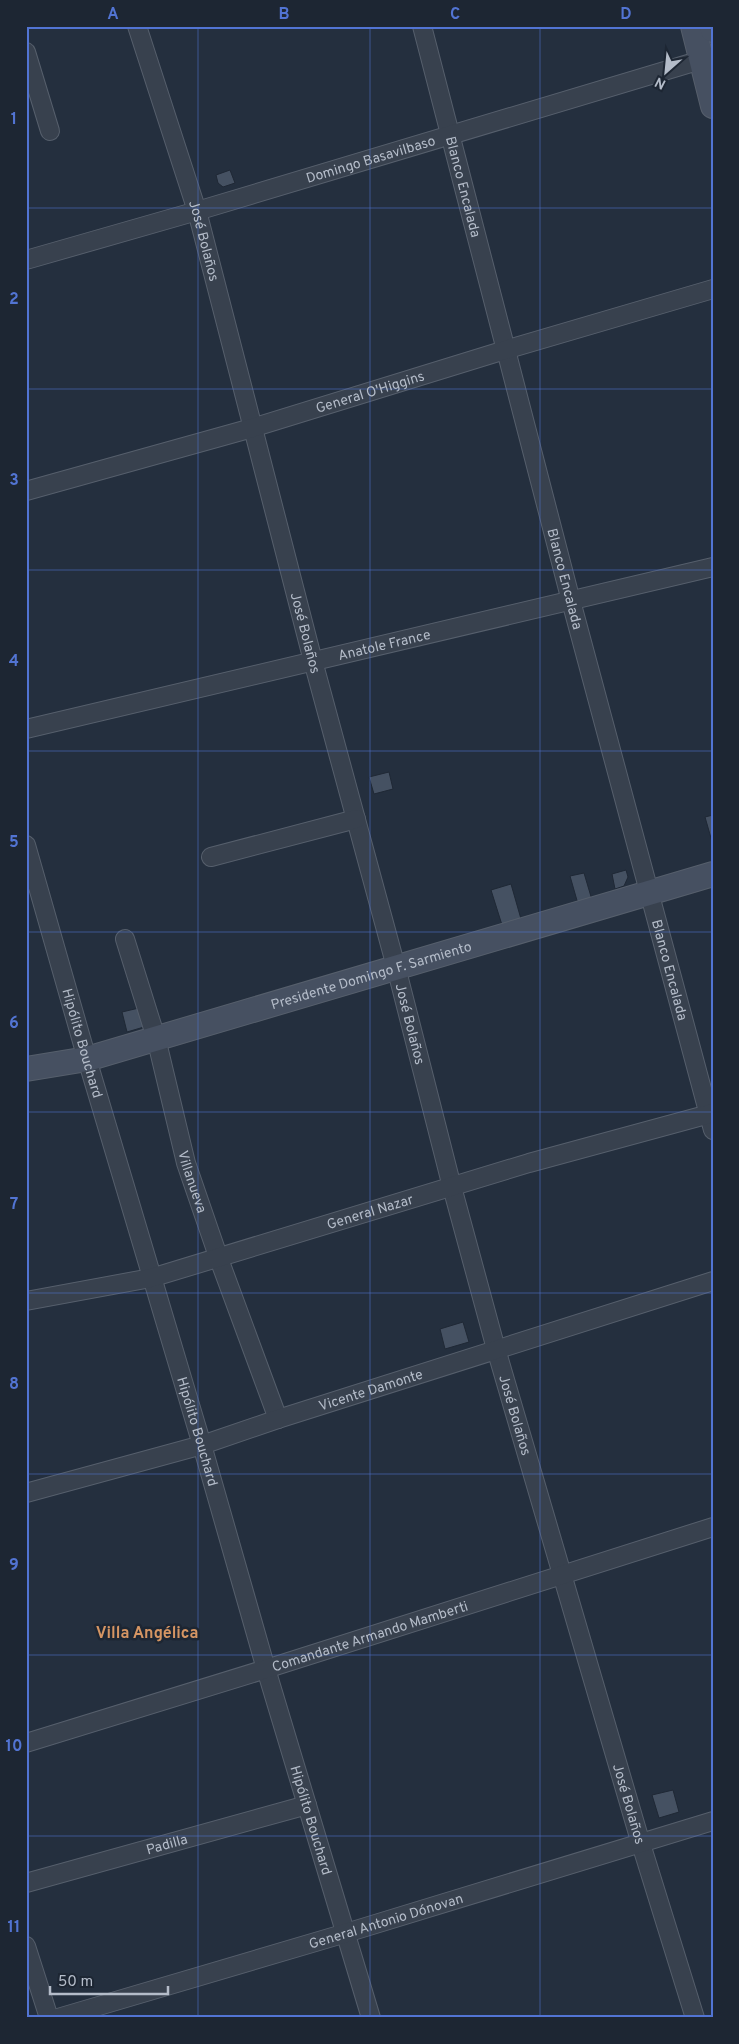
<svg xmlns="http://www.w3.org/2000/svg" width="739" height="2044" viewBox="0 0 739 2044" font-family="Overpass,sans-serif">
	<style>
		.building { fill: #455162; stroke: #1f2835 }
		.lines { fill: none; stroke-linecap: round; stroke-linejoin: round }
		.street-casing { stroke: #565f6c; stroke-width: 20 }
		.secondary-casing { stroke: #565f6c; stroke-width: 26 }
		.street { stroke: #38414e; stroke-width: 18 }
		.secondary { stroke: #465061; stroke-width: 24 }
		.grid { fill: none; stroke: #5274d3; stroke-width: 1; stroke-opacity: 0.55 }
		.labels { text-anchor: middle; stroke-width: 5; stroke-linejoin: round; paint-order: stroke }
		.street-label { font-size: 14px; fill: #b4bcc9; stroke: #1d2633 }
		.quarter-label { font-size: 16px; font-weight: bold; fill: #d59563; stroke: #1d2633 }
		.neatline { fill: none; stroke: #5274d3; stroke-width: 2 }
		.grid-label { font-size: 16px; text-anchor: middle; font-weight: bold; fill: #5274d3 }
	</style>
	<rect width="100%" height="100%" fill="#242f3e"/>
	<!-- building -->
	<path class="building" d="M230 170 235 183 223 187 218 183 216 175Z
		M389 772 393 789 374 794 369 777Z
		M713 815V845L705 817Z
		M626 870 628 877 624 886 615 889 612 874Z
		M584 873 592 900 578 904 570 876Z
		M511 884 521 919 502 925 491 890Z
		M139 1008 144 1027 127 1032 122 1012Z
		M463 1322 469 1342 445 1349 440 1329Z
		M673 1790 679 1812 659 1818 652 1795Z"/>
	<g class="lines">
		<!-- street casing -->
		<g class="street-casing">
			<g id="street">
				<path id="s1" d="M137 26 197 211 313 661 396 967 452 1187 496 1349 641 1844 695 2018"/>
				<path id="s2" d="M422 26 571 601 713 1130"/>
				<path d="M26 52 50 131"/>
				<path id="s3" d="M26 260 197 211 711 57"/>
				<path id="s4" d="M26 491 252 428 505 350 713 289"/>
				<path id="s5" d="M26 729 713 567"/>
				<path id="s6" d="M26 845 87 1059 202 1445 266 1669 371 2018"/>
				<path d="M211 857 356 819"/>
				<path id="s7" d="M125 939 156 1038 186 1163 219 1259 278 1419"/>
				<path id="s8" d="M26 1301 151 1278 529 1163 713 1113"/>
				<path id="s9" d="M26 1493 202 1445 278 1419 713 1281"/>
				<path id="s10" d="M26 1743 266 1669 713 1527"/>
				<path id="s11" d="M26 1883 307 1805"/>
				<path d="M26 1946 49 2018"/>
				<path id="s12" d="M58 2018 346 1933 713 1821"/>
			</g>
		</g>
		<!-- secondary casing -->
		<g class="secondary-casing">
			<g id="secondary">
				<path d="M693 26 713 106"/>
				<path d="M712 26 713 30"/>
				<path id="s13" d="M26 1069 87 1059 713 874"/>
			</g>
		</g>
		<!-- street -->
		<use href="#street" class="street"/>
		<!-- secondary -->
		<use href="#secondary" class="secondary"/>
	</g>
	<!-- grid -->
	<path class="grid" d="M198 26V2018M370 26V2018M540 26V2018M26 208H713M26 389H713M26 570H713M26 751H713M26 932H713M26 1112H713M26 1293H713M26 1474H713M26 1655H713M26 1836H713"/>
	<g class="labels">
		<!-- street labels -->
		<g class="street-label">
			<text dy="5" stroke="none"><textPath href="#s3" startOffset="359">Domingo Basavilbaso</textPath></text>
			<text dy="5" stroke="none"><textPath href="#s2" startOffset="166">Blanco Encalada</textPath></text>
			<text dy="5" stroke="none"><textPath href="#s1" startOffset="225">José Bolaños</textPath></text>
			<text dy="5" stroke="none"><textPath href="#s4" startOffset="358">General O'Higgins</textPath></text>
			<text dy="5" stroke="none"><textPath href="#s2" startOffset="571">Blanco Encalada</textPath></text>
			<text dy="5" stroke="none"><textPath href="#s1" startOffset="630">José Bolaños</textPath></text>
			<text dy="5" stroke="none"><textPath href="#s5" startOffset="368">Anatole France</textPath></text>
			<text dy="5" stroke="none"><textPath href="#s2" startOffset="976">Blanco Encalada</textPath></text>
			<text dy="5" stroke="none"><textPath href="#s13" startOffset="358">Presidente Domingo F. Sarmiento</textPath></text>
			<text dy="5" stroke="none"><textPath href="#s1" startOffset="1035">José Bolaños</textPath></text>
			<text dy="5" stroke="none"><textPath href="#s6" startOffset="206">Hipólito Bouchard</textPath></text>
			<text dy="5" stroke="none"><textPath href="#s7" startOffset="252">Villanueva</textPath></text>
			<text dy="5" stroke="none"><textPath href="#s8" startOffset="356">General Nazar</textPath></text>
			<text dy="5" stroke="none"><textPath href="#s9" startOffset="360">Vicente Damonte</textPath></text>
			<text dy="5" stroke="none"><textPath href="#s1" startOffset="1440">José Bolaños</textPath></text>
			<text dy="5" stroke="none"><textPath href="#s6" startOffset="611">Hipólito Bouchard</textPath></text>
			<text dy="5" stroke="none"><textPath href="#s10" startOffset="360">Comandante Armando Mamberti</textPath></text>
			<text dy="5" stroke="none"><textPath href="#s1" startOffset="1845">José Bolaños</textPath></text>
			<text dy="5" stroke="none"><textPath href="#s6" startOffset="1016">Hipólito Bouchard</textPath></text>
			<text dy="5" stroke="none"><textPath href="#s11" startOffset="146">Padilla</textPath></text>
			<text dy="5" stroke="none"><textPath href="#s12" startOffset="342">General Antonio Dónovan</textPath></text>
		</g>
		<!-- quarter labels -->
		<g class="quarter-label">
			<text x="147" y="1638">Villa Angélica</text>
		</g>
	</g>
	<!-- border -->
	<rect width="739" height="2044" fill="none" stroke="#1d2633" stroke-width="55"/>
	<!-- north arrow -->
	<g transform="translate(666 72) rotate(207)" stroke="#1d2633" stroke-width="4" paint-order="stroke">
	<path d="M0-4L9 19L0 12L-9 19Z" fill="#b4bcc9"/>
	<text y="-8" font-size="14" font-weight="bold" text-anchor="middle" fill="#b4bcc9">N</text>
	</g>
	<!-- scale -->
	<path d="M50 1986v8h118v-8" fill="none" stroke="#b4bcc9" stroke-width="2.5"/>
	<text x="58" y="1986" font-size="15" fill="#b4bcc9" stroke="#1d2633" stroke-width="4" paint-order="stroke">50 m</text>
	<rect x="28" y="28" width="684" height="1988" class="neatline"/>
	<g class="grid-label">
		<text x="113" y="19">A</text>
		<text x="284" y="19">B</text>
		<text x="455" y="19">C</text>
		<text x="626" y="19">D</text>
		<text x="14" y="124">1</text>
		<text x="14" y="304">2</text>
		<text x="14" y="485">3</text>
		<text x="14" y="666">4</text>
		<text x="14" y="847">5</text>
		<text x="14" y="1028">6</text>
		<text x="14" y="1209">7</text>
		<text x="14" y="1389">8</text>
		<text x="14" y="1570">9</text>
		<text x="14" y="1751">10</text>
		<text x="14" y="1932">11</text>
	</g>
</svg>
